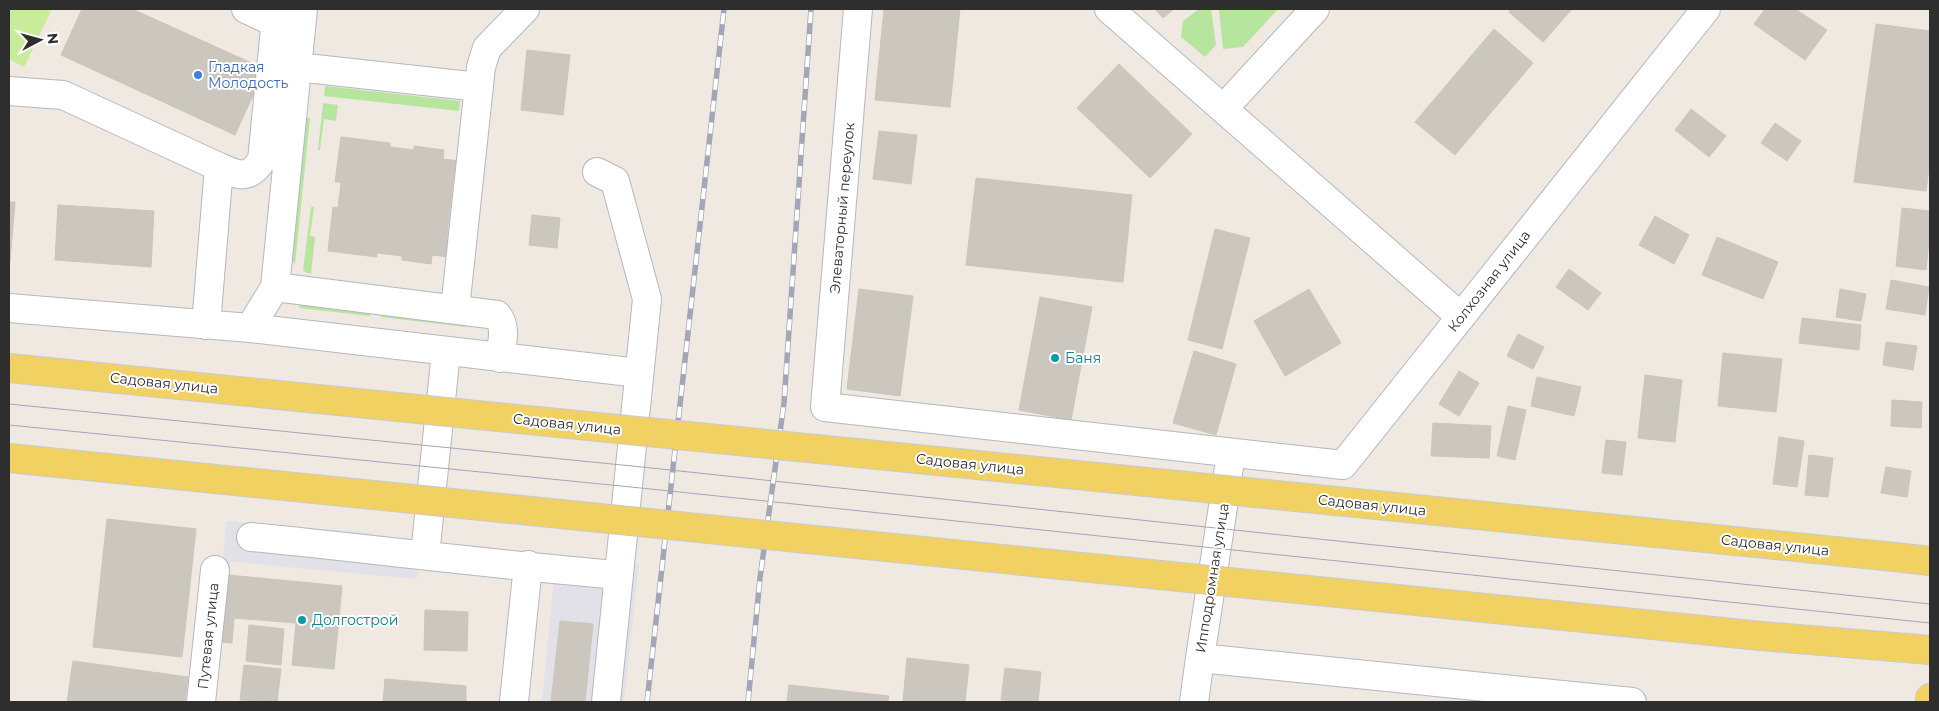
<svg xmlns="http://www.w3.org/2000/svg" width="1939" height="711" viewBox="0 0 1939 711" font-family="Montserrat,sans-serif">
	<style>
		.industrial { fill: #e3e1e8 }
		.green { fill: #b6e59e }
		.pitch { fill: #c9ec9a }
		.building { fill: #cbc7bf; stroke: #cbc5ba }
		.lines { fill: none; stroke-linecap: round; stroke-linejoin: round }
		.minor-casing { stroke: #b4b7c1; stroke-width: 30 }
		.major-casing { stroke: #c9c9c9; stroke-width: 30 }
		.minor { stroke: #fff; stroke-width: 28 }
		.major { stroke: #f2d163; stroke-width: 28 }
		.tram { stroke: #a3a6b8; stroke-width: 1 }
		.rail-casing { stroke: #a3a6b8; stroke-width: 5.5 }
		.rail { stroke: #fff; stroke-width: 4; stroke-dasharray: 11; stroke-linecap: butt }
		.major-bridge-casing { stroke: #c9c9c9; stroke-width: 30; stroke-linecap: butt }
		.major-bridge { stroke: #f2d163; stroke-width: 28 }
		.shop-dot { fill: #3f7fe0; stroke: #fff; stroke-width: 2 }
		.culture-dot { fill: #0f9aa8; stroke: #fff; stroke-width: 2 }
		.labels { text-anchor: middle; stroke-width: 4; stroke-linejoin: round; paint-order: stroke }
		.shop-label { font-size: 14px; fill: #366cbe; stroke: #fff; text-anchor: start }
		.street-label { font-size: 14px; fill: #2e2e2e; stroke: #fff }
		.culture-label { font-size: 14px; fill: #0d838f; stroke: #fff; text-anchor: start }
	</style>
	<rect width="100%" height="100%" fill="#efe9e1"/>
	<!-- industrial -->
	<path class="industrial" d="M226 521 372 533 399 552 419 561 417 579 223 561Z
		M556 556 639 564 624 702H542Z"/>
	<!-- green -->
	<path class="green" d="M1199 9H1211L1216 45 1205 57 1181 37 1183 21Z
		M1219 9H1278L1243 47 1223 49Z
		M325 86 460 101 459 111 324 96Z
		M323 103 338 105 336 121 324 119 320 150H318Z
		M300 117 310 118 295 264 291 260Z
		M311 207H314L310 236 315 237 311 274 303 271Z
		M300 300 371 308 370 316 299 308Z
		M382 310 467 320 466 327 381 317Z"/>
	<!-- pitch -->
	<path class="pitch" d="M9 9H52L24 67 9 59Z"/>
	<!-- building -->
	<path class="building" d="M82 9H132L265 69 235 135 61 55Z
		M884 9H960L950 107 875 100Z
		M1155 9H1174L1163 18Z
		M1511 9H1572L1543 42 1509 12Z
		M1765 9H1795L1827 30 1805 60 1754 24Z
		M1876 24 1930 31V160L1926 191 1854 182Z
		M1494 29 1533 63 1455 155 1415 122Z
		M527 50 570 55 563 115 521 110Z
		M1119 64 1192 134 1150 178 1077 108Z
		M1691 109 1726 136 1709 157 1675 130Z
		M1775 123 1801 141 1787 161 1761 143Z
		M879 131 917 135 911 184 873 179Z
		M341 137 390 143V147L414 150V146L444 150 443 159 459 161 456 182 453 181 447 236H451L449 257 432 255 431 264 402 260V256L377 253V257L328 251 333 207 338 208 341 182H335Z
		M976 178 1132 195 1123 282 966 265Z
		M9 202H15L10 262H9Z
		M58 205 154 211 151 267 55 260Z
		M1902 208 1930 211V232L1926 270 1896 266Z
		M532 215 560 218 557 248 529 245Z
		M1655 216 1689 235 1674 264 1639 245Z
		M1215 229 1250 238 1222 349 1188 340Z
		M1717 237 1778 262 1763 299 1702 275Z
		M1569 269 1601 293 1588 310 1556 287Z
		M1891 280 1929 287 1925 315 1886 309Z
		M859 289 913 296 900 396 847 389Z
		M1309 289 1341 343 1285 376 1254 321Z
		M1840 289 1866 294 1861 321 1836 317Z
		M1040 297 1092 307 1071 420 1019 410Z
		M1802 318 1861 325 1859 350 1799 343Z
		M1518 334 1544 347 1533 369 1507 356Z
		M1886 342 1917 346 1913 370 1883 365Z
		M1194 351 1236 364 1216 435 1173 423Z
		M1723 353 1782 359 1776 412 1718 406Z
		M1459 371 1479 383 1459 416 1439 404Z
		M1645 375 1682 380 1675 442 1638 438Z
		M1537 377 1581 387 1574 416 1531 406Z
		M1892 400 1922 402 1921 428 1891 426Z
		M1508 406 1526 410 1515 460 1497 456Z
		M1433 423 1491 426 1489 458 1431 456Z
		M1779 437 1804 441 1797 487 1773 484Z
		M1606 440 1626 442 1622 475 1602 473Z
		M1809 455 1833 458 1828 497 1805 495Z
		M1886 467 1911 471 1907 497 1881 493Z
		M107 519 196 529 182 657 93 647Z
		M218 574 342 586 334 669 292 665 296 623 234 618 232 643 212 641Z
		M425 610 468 612 467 651 424 650Z
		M560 621 593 624 585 702H551Z
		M249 625 284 629 281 665 246 661Z
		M907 658 969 665 965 702 903 701Z
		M73 661 188 677 185 702H67Z
		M244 665 281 669 277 702 240 700Z
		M1005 668 1041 672 1038 702 1001 700Z
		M385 679 466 686V702H383Z
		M789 685 889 696 888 702H787Z"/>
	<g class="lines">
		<!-- minor casing -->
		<g class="minor-casing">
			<path id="minor" d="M246 9 276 23
				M858 9 825 407 1343 465 1706 9
				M1109 9 1461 317
				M297 67 479 87
				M9 91 63 95 219 167 206 325
				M1223 109 1315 9
				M219 167C239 176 249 180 262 160L277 9
				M597 172 615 181 647 299 606 702
				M275 287 497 315C507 327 502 343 500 358
				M9 308 250 328 639 373
				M455 309 481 67 487 48 525 9
				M250 328 275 287 303 9
				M251 537C373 549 496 565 619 575
				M425 555 446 352
				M1200 658 1632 702
				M201 702 215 570
				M514 702 528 565
				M1194 702 1200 658 1231 454"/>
		</g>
		<!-- major casing -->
		<g class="major-casing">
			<path id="major" d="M1895 557 1930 561
				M1761 636 1930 650
				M1930 702V698"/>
		</g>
		<!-- minor -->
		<use href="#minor" class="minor"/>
		<!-- major -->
		<use href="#major" class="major"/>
		<!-- tram -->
		<path class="tram" d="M9 404 642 467 1930 604
			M9 425 641 488 1930 623"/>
		<!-- rail casing -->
		<g class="rail-casing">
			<path id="rail" d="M647 702 724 9
				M748 702 760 578 784 403 811 9"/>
		</g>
		<!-- rail -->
		<use href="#rail" class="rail"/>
		<!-- major-bridge casing -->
		<g class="major-bridge-casing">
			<path id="major-bridge" d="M9 368 1895 557
				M9 458 1761 636"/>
		</g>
		<!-- major-bridge -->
		<use href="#major-bridge" class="major-bridge"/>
	</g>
	<!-- markers -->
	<circle class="shop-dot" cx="198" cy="75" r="5"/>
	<g class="culture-dot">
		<circle cx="1055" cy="358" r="5"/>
		<circle cx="302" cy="620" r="5"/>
	</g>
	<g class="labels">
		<!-- shop labels -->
		<g class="shop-label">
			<text x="208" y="72">Гладкая<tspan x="208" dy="16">Молодость</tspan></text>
		</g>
		<!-- street labels -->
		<g class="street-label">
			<text transform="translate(842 208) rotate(-85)" y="5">Элеваторный переулок</text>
			<text transform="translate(1489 281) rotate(-52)" y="5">Колхозная улица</text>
			<text transform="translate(164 383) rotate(6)" y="5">Садовая улица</text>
			<text transform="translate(567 424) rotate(6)" y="5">Садовая улица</text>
			<text transform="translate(970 464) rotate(6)" y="5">Садовая улица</text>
			<text transform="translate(1372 505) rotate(6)" y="5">Садовая улица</text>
			<text transform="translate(1775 545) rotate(6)" y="5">Садовая улица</text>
			<text transform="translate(1212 578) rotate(-81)" y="5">Ипподромная улица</text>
			<text transform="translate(208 636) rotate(-84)" y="5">Путевая улица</text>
		</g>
		<!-- culture labels -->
		<g class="culture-label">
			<text x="1065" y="363">Баня</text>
			<text x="312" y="625">Долгострой</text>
		</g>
	</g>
	<!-- border -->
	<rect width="1939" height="711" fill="none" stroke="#2e2e2e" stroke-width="20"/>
	<!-- north arrow -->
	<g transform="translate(40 40) rotate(84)" stroke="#ffffff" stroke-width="4" paint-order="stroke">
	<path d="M0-4L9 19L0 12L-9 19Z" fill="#2e2e2e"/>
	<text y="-8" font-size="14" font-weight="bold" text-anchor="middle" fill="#2e2e2e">N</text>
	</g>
</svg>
